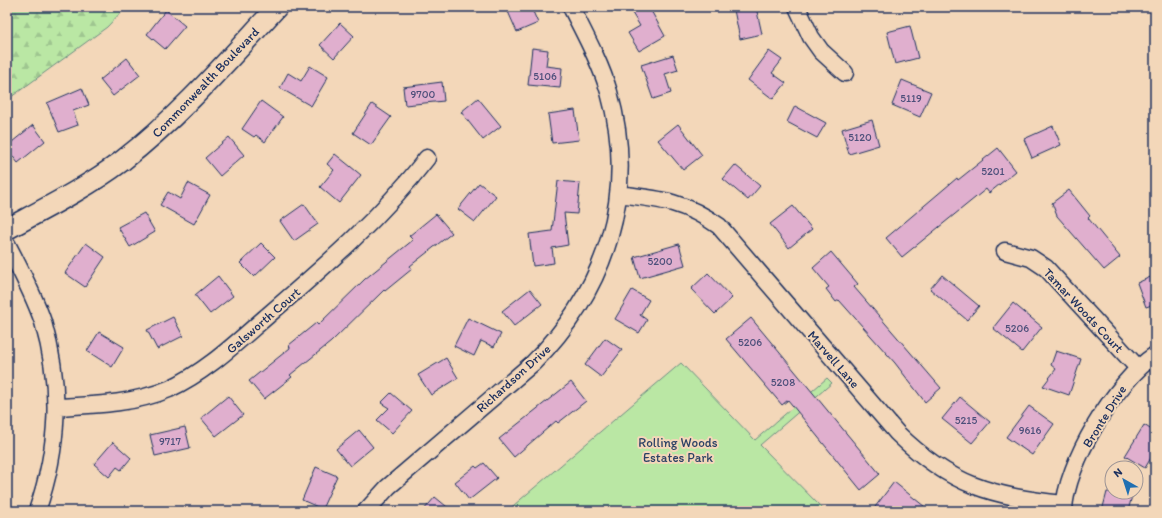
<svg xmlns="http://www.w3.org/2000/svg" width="1162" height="518" viewBox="0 0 1162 518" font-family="Itim,sans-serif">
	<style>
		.forest { fill: url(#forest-firs); stroke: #6a8b81 }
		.green { fill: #bae7a4; stroke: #6a8b81 }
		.building { fill: #e0afce; stroke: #1b2f5e }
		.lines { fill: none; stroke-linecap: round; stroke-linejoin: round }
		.minor-casing { stroke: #1b2f5e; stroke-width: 19 }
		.tertiary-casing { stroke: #1b2f5e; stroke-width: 23 }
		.minor { stroke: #f3d7b9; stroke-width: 16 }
		.tertiary { stroke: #f3d7b9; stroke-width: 20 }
		.labels { text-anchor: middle; stroke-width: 4; stroke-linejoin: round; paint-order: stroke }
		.number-label { font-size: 11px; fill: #4c4f7a }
		.street-label { font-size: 13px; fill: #1b2f5e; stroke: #f3d7b9 }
		.park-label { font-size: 13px; fill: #2b4165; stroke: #f3d7b9 }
	</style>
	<defs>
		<pattern id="forest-firs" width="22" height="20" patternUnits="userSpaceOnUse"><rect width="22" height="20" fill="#bae7a4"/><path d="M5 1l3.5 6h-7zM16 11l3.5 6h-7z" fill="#9fc690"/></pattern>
	</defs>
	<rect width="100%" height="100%" fill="#f3d7b9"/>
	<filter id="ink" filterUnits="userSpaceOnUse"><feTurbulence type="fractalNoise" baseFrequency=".025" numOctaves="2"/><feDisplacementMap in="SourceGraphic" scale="8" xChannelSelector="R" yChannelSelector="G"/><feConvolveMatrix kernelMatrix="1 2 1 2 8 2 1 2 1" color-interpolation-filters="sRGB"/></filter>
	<g filter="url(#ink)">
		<!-- forest -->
		<path class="forest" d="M7 7H126L107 27 7 100Z"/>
		<!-- green -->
		<path class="green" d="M681 363 755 440 827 378 832 383 760 445 823 509 820 511H507Z"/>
		<!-- building -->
		<path class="building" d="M506 7H531L538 23 517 32Z
			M642 7H649L665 36 639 51 628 33 640 26 632 13Z
			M749 7H756L762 34 740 39 734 10Z
			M166 10 185 26 165 49 147 34Z
			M340 23 354 36 334 58 320 45Z
			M910 26 918 58 895 64 887 32Z
			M532 48 548 50 546 66 562 68 560 88 528 85Z
			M769 51 782 60 772 73 786 83 773 99 748 80Z
			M673 55 678 70 665 74 671 93 653 99 641 65Z
			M127 58 140 75 113 96 100 80Z
			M310 66 328 77 311 106 280 88 288 73 301 81Z
			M902 80 931 92 920 117 892 105Z
			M442 82 444 101 405 105 403 87Z
			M82 88 89 105 73 111 78 125 59 132 47 103Z
			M478 98 501 126 483 140 461 112Z
			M261 101 283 117 265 142 256 135 254 137 242 129Z
			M372 104 391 117 371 145 353 133Z
			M795 106 826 123 817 138 787 122Z
			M575 110 579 140 552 143 548 114Z
			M872 120 879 145 849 154 842 129Z
			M678 124 702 155 683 170 658 140Z
			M33 125 45 141 18 163 7 149V146Z
			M1053 126 1061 145 1032 158 1024 139Z
			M229 137 244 155 220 176 205 158Z
			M998 148 1016 171 989 193 986 189 902 257 886 238 957 178 958 180Z
			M335 154 361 175 339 203 320 187 334 170 327 164Z
			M735 165 760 186 748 200 723 179Z
			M558 181 580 183 577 214 564 213 568 245 552 248 554 263 533 266 529 234 552 231Z
			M188 183 210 195 194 224 160 205 168 192 180 199Z
			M479 183 496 196 475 222 458 209Z
			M1069 190 1090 216 1088 218 1120 257 1104 270 1057 216 1052 203Z
			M304 204 318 224 294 241 280 221Z
			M793 206 812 229 789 248 770 224Z
			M144 213 155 232 130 247 118 227Z
			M436 214 452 233 410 266 412 269 385 291 384 290 331 342 290 375 292 377 264 399 249 381 290 348 289 345 316 323 318 325 365 279 413 240 409 236Z
			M86 243 105 257 85 287 65 273Z
			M261 243 275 257 254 277 240 263Z
			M679 244 685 265 640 278 634 257Z
			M831 252 858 284 854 287 941 388 925 402 895 363 839 300 836 302 826 289 829 287 813 268Z
			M708 273 732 298 715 314 691 289Z
			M942 275 979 306 967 320 930 289Z
			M1155 275V304L1146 307 1137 283Z
			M218 276 233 296 210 314 195 295Z
			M530 289 542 304 514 326 502 311Z
			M632 290 649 300 640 315 647 320 639 333 615 319Z
			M1013 303 1042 327 1022 352 993 328Z
			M173 317 183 336 157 349 147 330Z
			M468 318 501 334 494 347 481 341 474 356 454 346Z
			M751 318 880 474 861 490 788 400 782 405 726 339Z
			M99 332 124 347 112 367 87 351Z
			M605 338 622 350 601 377 585 365Z
			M1056 351 1081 359 1069 395 1043 386 1056 369 1051 365Z
			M446 358 458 378 431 395 418 375Z
			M571 382 586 401 558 423 556 421 514 457 499 439Z
			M391 393 412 411 392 433 377 420 389 408 381 403Z
			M228 396 243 415 216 436 201 418Z
			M960 397 990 422 972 443 942 419Z
			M1029 406 1054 424 1032 455 1006 437Z
			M1144 425 1155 432V451L1145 468 1125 456Z
			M185 427 190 448 155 456 150 435Z
			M359 430 373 447 350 466 336 449Z
			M113 442 131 458 121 470 117 467 109 477 94 464Z
			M484 463 497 478 469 500 455 482 475 466 477 468Z
			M316 467 337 476 322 509 302 500Z
			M894 482 930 511H872Z
			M1107 492H1133L1128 511H1102Z
			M435 497 452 511H423Z"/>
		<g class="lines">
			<!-- minor casing -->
			<g class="minor-casing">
				<path id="minor" d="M797 7 811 37 821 51 845 73
					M618 194C659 199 684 201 719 226L897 433C951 486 992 496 1064 504
					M7 244C20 269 34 295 43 322 62 387 59 447 37 511
					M1005 251 1031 258 1046 268 1138 368
					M57 407C96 405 133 404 169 389 206 372 236 343 266 317 324 267 380 219 427 158
					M366 511 388 487 533 363C606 290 638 194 609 92 600 62 585 35 571 7
					M1064 511C1065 464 1116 381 1155 355"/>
			</g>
			<!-- tertiary casing -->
			<g class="tertiary-casing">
				<path id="tertiary" d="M7 229C46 208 86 188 122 161 180 116 228 60 277 7"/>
			</g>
			<!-- minor -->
			<use href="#minor" class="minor"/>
			<!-- tertiary -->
			<use href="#tertiary" class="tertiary"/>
		</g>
	</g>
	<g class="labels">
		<!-- number labels -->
		<g class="number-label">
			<text x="545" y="80">5106</text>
			<text x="423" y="98">9700</text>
			<text x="911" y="102">5119</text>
			<text x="860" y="141">5120</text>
			<text x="993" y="175">5201</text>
			<text x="660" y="265">5200</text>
			<text x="1017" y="332">5206</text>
			<text x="750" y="346">5206</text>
			<text x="783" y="386">5208</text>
			<text x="966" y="424">5215</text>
			<text x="1030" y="434">9616</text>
			<text x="170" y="445">9717</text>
		</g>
		<!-- street labels -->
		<g class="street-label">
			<text transform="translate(205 82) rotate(-46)" y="5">Commonwealth Boulevard</text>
			<text transform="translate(1084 310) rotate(47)" y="5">Tamar Woods Court</text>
			<text transform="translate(263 320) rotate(-41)" y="5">Galsworth Court</text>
			<text transform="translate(834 359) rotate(49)" y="5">Marvell Lane</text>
			<text transform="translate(513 378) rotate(-42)" y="5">Richardson Drive</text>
			<text transform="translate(1104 416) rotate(-58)" y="5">Bronte Drive</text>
		</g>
		<!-- park labels -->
		<g class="park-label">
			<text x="678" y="447">Rolling Woods<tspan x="678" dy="15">Estates Park</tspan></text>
		</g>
	</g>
	<!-- margin -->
	<rect width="1162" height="518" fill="none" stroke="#f3d7b9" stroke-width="24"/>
	<rect x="12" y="12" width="1138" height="494" fill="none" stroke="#1b2f5e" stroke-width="1.5" filter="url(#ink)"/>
	<!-- north arrow -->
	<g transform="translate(1124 480) rotate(321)"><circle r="19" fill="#f3d7b9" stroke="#9d9495"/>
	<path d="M0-3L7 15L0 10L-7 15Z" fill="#1f6fb2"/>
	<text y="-6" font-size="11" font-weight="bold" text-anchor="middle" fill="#1b2f5e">N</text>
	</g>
</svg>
